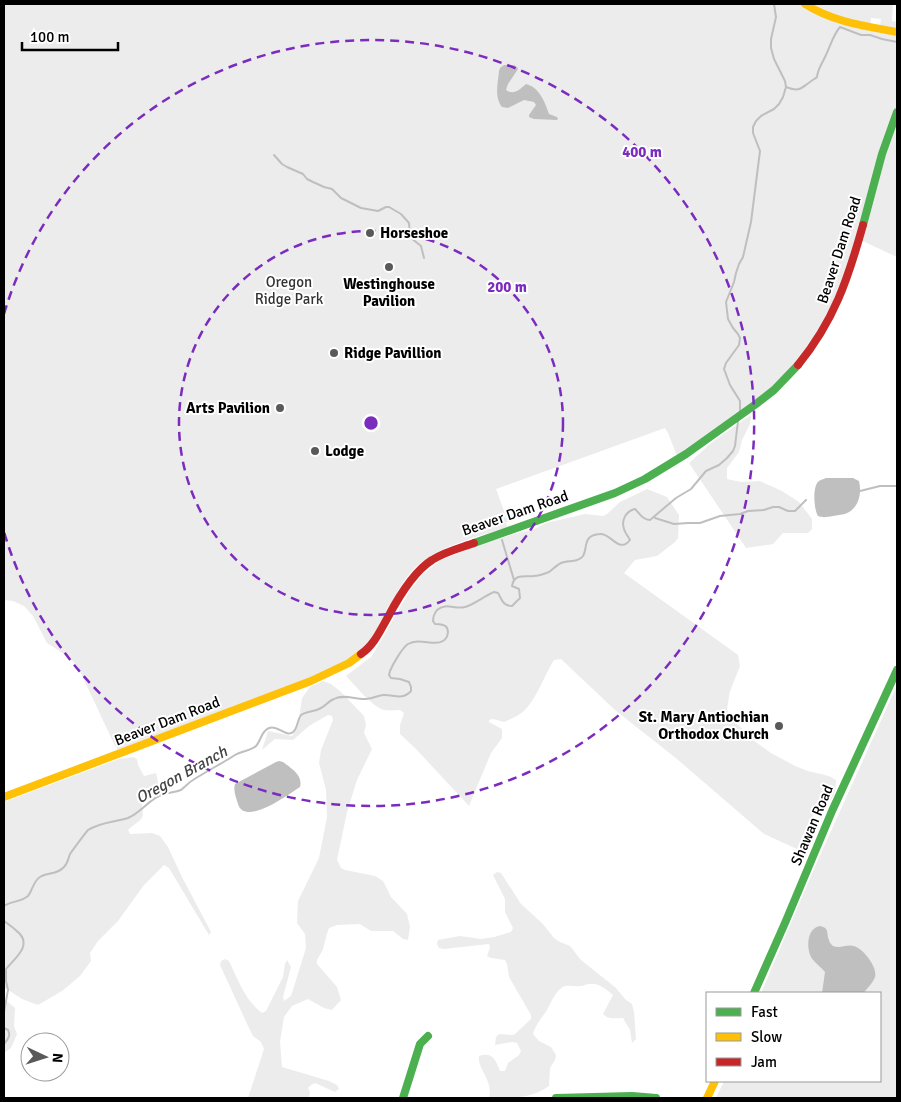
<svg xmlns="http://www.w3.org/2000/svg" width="901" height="1102" viewBox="0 0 901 1102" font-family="Signika,sans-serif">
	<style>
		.green { fill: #ececec }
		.water { fill: #bfbfbf }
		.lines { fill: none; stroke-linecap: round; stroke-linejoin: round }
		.stream { stroke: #bfbfbf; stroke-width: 2 }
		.fast { stroke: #4caf50; stroke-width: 8 }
		.slow { stroke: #ffc107; stroke-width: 8 }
		.jam { stroke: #c62828; stroke-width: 8 }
		.ring { fill: none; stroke: #7b2cbf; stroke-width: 2.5; stroke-dasharray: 9 6 }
		.poi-dot { fill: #595959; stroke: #fff; stroke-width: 2 }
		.labels { text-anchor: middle; stroke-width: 4; stroke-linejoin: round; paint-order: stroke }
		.poi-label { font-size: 15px; font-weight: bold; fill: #000; stroke: #fff; text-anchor: start }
		.street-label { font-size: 15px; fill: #000; stroke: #fff }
		.park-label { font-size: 15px; fill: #333; stroke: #fff }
		.water-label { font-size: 16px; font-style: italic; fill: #444; stroke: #fff }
		.centre { fill: #7b2cbf; stroke: #fff; stroke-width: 2.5 }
		.ring-label { font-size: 15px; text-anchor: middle; font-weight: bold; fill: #7b2cbf; stroke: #fff; stroke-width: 4; stroke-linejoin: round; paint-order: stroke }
	</style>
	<rect width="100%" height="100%" fill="#fff"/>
	<!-- green -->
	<path class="green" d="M4 4H897V5L893 4 892 21 897 22V29L880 25 881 19 871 18 870 29 897 35V257L856 238 851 258 835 301 820 331 797 363 771 388 701 440 677 456 668 433 665 428 496 489 508 522H506L507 527C478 537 433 547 412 571 392 593 385 626 366 646 361 651 354 656 348 660 323 675 288 685 260 696 213 714 165 732 118 750L115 746 78 667 70 658 47 643 33 616 24 606 13 601 4 600Z
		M751 415 750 424 742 440 739 452 727 468V479L741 482 760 481 782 491 799 502 812 519V529L808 533H783L773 544 746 548 689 463 711 443Z
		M647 489 667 497 679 515 678 538 675 542 657 556 635 560 624 573 738 655 740 666 730 691 727 709 730 718 747 733 753 740 771 753 795 766 808 771 829 776 836 780C836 787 835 798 828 802 823 805 819 805 816 810 808 822 803 836 797 849L764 834 677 759 615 710 561 659 554 660C544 676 538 696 525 710 520 715 511 719 504 722L493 719 489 720V722L502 729V738L491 753 469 806 416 749 400 734V725L404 713 400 710C395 710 390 711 384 710 371 706 356 686 346 676L372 656 409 592 422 575 441 560 489 541 534 529 546 523 585 514 603 516 607 514 620 502Z
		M323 681 331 684 340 691 364 716 366 725 364 733 372 749 357 780 347 812 337 860 341 868 345 870 375 876 383 881 391 897 407 914 410 927 408 940 403 939 393 931H371L360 924 337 925 329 928C326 935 325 942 323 949 321 955 316 958 317 964L337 987 341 1000 332 1010 324 1008 308 999 292 1006 284 1017 280 1042 282 1067 329 1081 337 1085 339 1089 335 1092 315 1083 311 1085 308 1088 310 1092 309 1098H248L264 1049 261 1042 253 1036 249 1028 220 965 221 961 225 959 229 961C238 980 245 1000 262 1013L266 1011 283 977 285 964 287 960 291 967 283 997 284 1001 291 996 306 948 305 934 297 923 298 901 319 858 327 817 326 790 319 763 321 750 333 720 332 716 328 715 309 726 293 740 275 739 262 750 268 731 292 736 298 725 302 698 310 687Z
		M897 685V1098H716L724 1081H880V993H761L817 862Z
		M133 757 137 759 138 765 144 776 156 773C161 791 157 793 141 800 145 823 143 816 128 830L130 834 152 833 160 836 168 847 182 877 211 932 209 935 169 868 164 865 144 885 118 921 98 941 90 953 91 961 80 976 62 991 38 1005 22 999 5 988 4 989V802L119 759Z
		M497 872 501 873 521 904 542 923 554 938 558 941 570 946 581 960 616 988 625 999 632 1004 634 1012 636 1039 632 1043 630 1030 623 1018C616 1018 608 1020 603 1014L613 995C606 989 598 982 589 984 586 984 584 986 581 986 576 987 570 985 565 986 556 989 551 1003 547 1010 541 1019 536 1024 533 1034L539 1041 551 1047 556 1055 555 1060 550 1068 549 1086C532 1099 510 1098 489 1098 494 1081 477 1069 479 1056 493 1051 496 1061 500 1071H505L508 1063 519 1055 521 1051 517 1043 512 1042 495 1045 496 1037 499 1034 512 1035 515 1034 531 1019V1015L509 977 507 964 505 960 491 958 487 956 490 948 489 944 444 949 439 948 437 944 438 940 460 936 481 939 494 937 511 932 513 928 505 912V899L493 875Z
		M4 1002H8L15 1008 14 1026 17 1034 11 1048 4 1053Z"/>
	<!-- water -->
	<path class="water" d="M504 65H514L517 67 518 69 508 84 506 90C514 96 520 89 526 84 539 87 545 102 549 114L557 117 558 119 557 120 534 119 529 117V115L536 105 534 102 524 100 508 108 502 107C494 97 498 83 499 71L500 68Z
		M826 478H853L859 481C862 493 859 509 845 514 841 515 837 515 833 516 827 517 823 518 818 516 814 510 812 486 819 481 820 480 824 479 826 478Z
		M279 761 283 762C292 769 303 775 300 787 289 794 245 827 238 804 236 797 233 791 235 784L276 762Z
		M820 926C830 928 826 933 829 940 829 942 832 945 833 946 840 949 846 944 853 946 862 947 878 967 875 977 873 983 867 988 864 993H822L825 972C821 967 814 962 811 957 806 947 807 928 820 926Z"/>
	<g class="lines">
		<!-- stream -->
		<path class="stream" d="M786 87C799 92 800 89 810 82 812 80 815 79 817 77 818 68 822 64 825 57 830 47 833 35 840 27L861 35H870L882 39 897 42
			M274 155 282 164 287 167 303 174 307 179 313 182 324 187 332 189 341 198 361 208 378 211 386 207H389L401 214 409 223 410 235 411 238 421 246 424 258
			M740 412V401L730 385 724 369 726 363 739 345 740 338 738 334 733 328 728 319 726 302 734 282 736 273 739 264 743 257 751 222 760 151 753 133V127L756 121 761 116 774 109 779 104 783 97 786 87 785 81 774 59 771 48V39L776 17 774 4
			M860 491 880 486H897
			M655 518 674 524 688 523H700L720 516 740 514 748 511 764 510 773 507H779L788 511H795L806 500
			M502 540 514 580
			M4 906C11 901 21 902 28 896 33 890 33 881 40 877 48 872 57 875 64 867 68 863 68 859 70 854 72 851 86 832 88 830 100 822 115 822 128 818 140 813 148 801 159 796 166 792 174 793 181 790 185 787 188 783 193 780 207 771 221 764 235 755 241 751 251 751 256 746 261 741 261 731 269 728 277 724 286 738 293 732 298 728 297 720 301 715 306 711 313 712 319 709 325 707 328 701 334 699 343 694 355 699 364 699 371 699 376 696 383 695 393 694 402 701 411 691V687L409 682 400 679 391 678 389 675 390 671C393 664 402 648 408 644 420 637 434 647 443 641 449 637 450 627 443 625 440 624 438 624 435 624L433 621C433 617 434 614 437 610 446 602 455 610 465 607 475 604 484 596 494 592L498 593C502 600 503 606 512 606L520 598 519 589 512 586C514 573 525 577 534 576 539 576 544 574 549 572 553 569 557 565 561 563 568 560 578 563 583 556 588 548 582 535 600 534 611 533 619 554 630 540 628 536 625 533 624 529 621 520 626 511 635 509 640 514 643 520 650 520L676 498 691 489 706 471 719 465 727 458 733 451 735 446 738 421
			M4 921C10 925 15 929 20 934 31 947 14 959 6 969V981L8 990 4 1012
			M4 1028 8 1030C11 1036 8 1039 4 1044"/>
		<!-- fast -->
		<path class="fast" d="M863 225 882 154 897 112
			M474 543 615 493 645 479 686 454 756 404 774 390 798 365
			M754 993 785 923 832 811 897 670
			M403 1098 420 1044 428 1036
			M556 1098 632 1096 656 1098"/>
		<!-- slow -->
		<path class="slow" d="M805 4C833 22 865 26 897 32
			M4 797 311 681 349 663 361 654
			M707 1098 715 1081"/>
		<!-- jam -->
		<path class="jam" d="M798 365C834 321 848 279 863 225
			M361 654C374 645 380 631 388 617 398 598 413 572 432 560 444 552 460 548 474 543"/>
	</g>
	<!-- distance rings -->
	<g class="ring">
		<circle cx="371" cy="423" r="192"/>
		<path d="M4 314A383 383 0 1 1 4 532"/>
	</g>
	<!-- markers -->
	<g class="poi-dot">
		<circle cx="370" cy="233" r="5"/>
		<circle cx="389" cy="267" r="5"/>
		<circle cx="334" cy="353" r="5"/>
		<circle cx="280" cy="408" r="5"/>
		<circle cx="315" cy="451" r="5"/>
		<circle cx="779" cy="726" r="5"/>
	</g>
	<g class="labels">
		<!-- poi labels -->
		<g class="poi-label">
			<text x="380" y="238">Horseshoe</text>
			<text x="389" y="289" text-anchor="middle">Westinghouse<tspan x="389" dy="17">Pavilion</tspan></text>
			<text x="344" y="358">Ridge Pavillion</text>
			<text x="270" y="413" text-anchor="end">Arts Pavilion</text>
			<text x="325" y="456">Lodge</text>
			<text x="769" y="722" text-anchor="end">St. Mary Antiochian<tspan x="769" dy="17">Orthodox Church</tspan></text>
		</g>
		<!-- street labels -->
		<g class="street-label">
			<text transform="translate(839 250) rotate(-72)" y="5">Beaver Dam Road</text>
			<text transform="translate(515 513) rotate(-19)" y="5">Beaver Dam Road</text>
			<text transform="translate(167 721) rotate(-21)" y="5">Beaver Dam Road</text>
			<text transform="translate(812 825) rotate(-67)" y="5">Shawan Road</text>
		</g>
		<!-- park labels -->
		<g class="park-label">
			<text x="289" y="287">Oregon<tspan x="289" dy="17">Ridge Park</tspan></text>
		</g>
		<!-- water labels -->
		<g class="water-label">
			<text transform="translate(181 774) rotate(-29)" y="6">Oregon Branch</text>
		</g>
	</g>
	<circle cx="371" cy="423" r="8" class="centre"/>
	<g class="ring-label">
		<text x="642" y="157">400 m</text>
		<text x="507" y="292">200 m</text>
	</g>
	<!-- border -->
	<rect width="901" height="1102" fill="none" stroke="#000000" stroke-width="10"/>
	<!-- legend -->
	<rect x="706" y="992" width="175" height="90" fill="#ffffff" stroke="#999999"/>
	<rect x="716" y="1008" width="25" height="8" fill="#4caf50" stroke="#999999"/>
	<text x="751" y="1017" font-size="15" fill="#000000">Fast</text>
	<rect x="716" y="1033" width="25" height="8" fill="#ffc107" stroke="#999999"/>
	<text x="751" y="1042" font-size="15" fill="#000000">Slow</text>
	<rect x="716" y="1058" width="25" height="8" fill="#c62828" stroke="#999999"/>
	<text x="751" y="1067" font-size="15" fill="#000000">Jam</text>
	<!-- north arrow -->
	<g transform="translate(45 1057) rotate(94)"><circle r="24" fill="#ffffff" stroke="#999999"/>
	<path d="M0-4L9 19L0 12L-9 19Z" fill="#595959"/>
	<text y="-8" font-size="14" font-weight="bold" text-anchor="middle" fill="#000000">N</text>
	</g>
	<!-- scale -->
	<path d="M22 42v8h96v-8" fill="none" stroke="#000000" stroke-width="2.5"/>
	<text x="30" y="42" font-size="15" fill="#000000" stroke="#ffffff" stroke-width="4" paint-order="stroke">100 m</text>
</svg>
